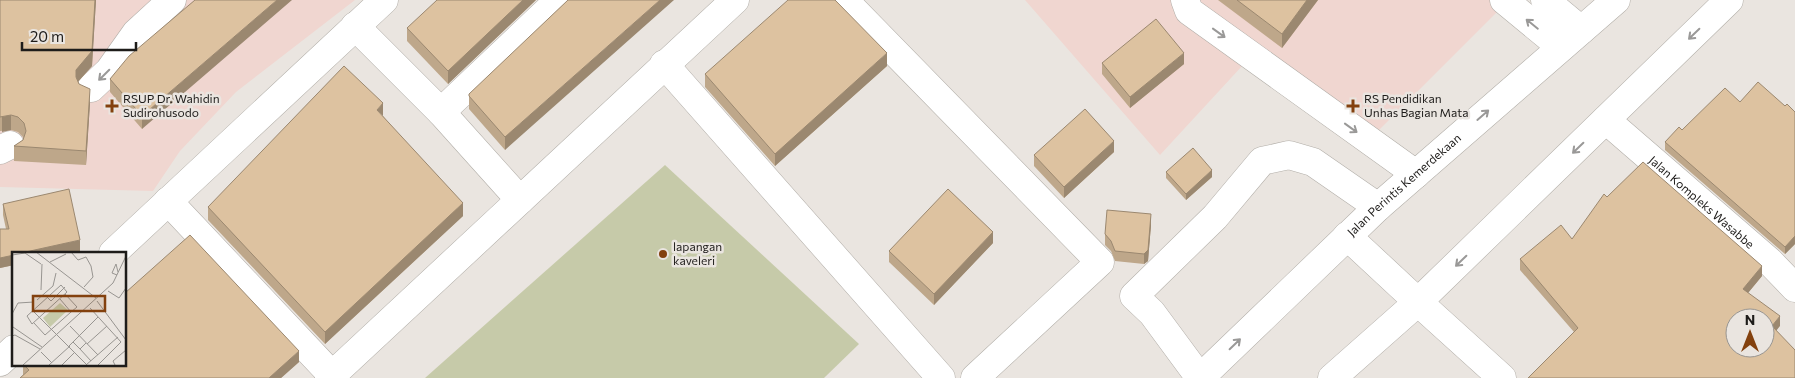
<svg xmlns="http://www.w3.org/2000/svg" width="1795" height="378" viewBox="0 0 1795 378" font-family="Commissioner,sans-serif">
	<style>
		.medical { fill: #f0d6d0 }
		.green { fill: #c6caa9 }
		.lines { fill: none; stroke-linecap: round; stroke-linejoin: round }
		.minor-casing { stroke: #b2aea8; stroke-width: 29 }
		.highway-casing { stroke: #b2aea8; stroke-width: 29 }
		.minor { stroke: #fff; stroke-width: 28 }
		.highway { stroke: #fff; stroke-width: 28 }
		.wall { fill: #bea78a }
		.shaded-wall { fill: #9b8870 }
		.building { fill: #ddc2a0; stroke: #9b8870; fill-rule: evenodd }
		.oneway { stroke: #9a9998 }
		.poi-dot { fill: #83410e; stroke: #eae5e0; stroke-width: 2 }
		.labels { text-anchor: middle; stroke-width: 5; stroke-linejoin: round; paint-order: stroke }
		.poi-label { font-size: 12px; fill: #1e1c1a; stroke: #eae5e0; text-anchor: start }
		.street-label { font-size: 12px; fill: #1e1c1a; stroke: #eae5e0 }
		.inset-road { fill: none; stroke: #989591; stroke-width: 1 }
		.view { fill: #83410e; fill-opacity: 0.15; stroke: #83410e; stroke-width: 2.5 }
		.inset-edge { fill: none; stroke: #1e1c1a; stroke-width: 2.5 }
	</style>
	<rect width="100%" height="100%" fill="#eae5e0"/>
	<!-- medical -->
	<path class="medical" d="M0 0H355L236 92 180 151 153 191 0 187Z
		M1025 0H1493L1502 7 1362 147 1243 65 1160 155Z"/>
	<!-- green -->
	<path class="green" d="M665 165 859 344 824 378H425Z"/>
	<g class="lines">
		<!-- minor casing -->
		<g class="minor-casing">
			<g id="minor">
				<path d="M844 0 1100 262 975 378"/>
				<path d="M1185 0 1189 11 1416 174"/>
				<path d="M1504 0 1561 47"/>
				<path d="M1545 0 1581 30"/>
				<path d="M355 26 441 112 559 0"/>
				<path d="M664 64 941 378"/>
				<path d="M91 88 109 71 136 33 172 0"/>
				<path d="M441 112 520 200"/>
				<path id="s1" d="M1606 120 1769 261 1795 288"/>
				<path d="M0 150 10 145"/>
				<path d="M168 201 332 375"/>
				<path d="M113 253 384 0"/>
				<path d="M1418 302 1502 378"/>
				<path d="M0 362 14 349"/>
				<path d="M329 378 735 0"/>
				<path d="M1200 378 1152 313 1134 296 1215 217 1262 161 1289 155 1313 162 1378 207"/>
			</g>
		</g>
		<!-- highway casing -->
		<g class="highway-casing">
			<g id="highway">
				<path d="M1347 236 1418 302"/>
				<path id="s2" d="M1200 378 1378 207 1616 0"/>
				<path d="M1332 378 1418 302 1729 0"/>
			</g>
		</g>
		<!-- minor -->
		<use href="#minor" class="minor"/>
		<!-- highway -->
		<use href="#highway" class="highway"/>
	</g>
	<!-- wall -->
	<path class="wall" d="M0 0H96L92 66 78 82 90 103 86 165 14 161V146L23 140V137L18 132 11 130 0 131Z
		M195 0 142 129 110 92V79Z
		M536 0 448 84 407 41V28Z
		M568 0 505 150 469 109V96Z
		M1218 0H1318L1282 48Z
		M1102 63 1184 64 1130 108 1102 74Z
		M887 66 775 166 705 87V74Z
		M1785 106 1795 112V244L1785 254 1665 150V142L1682 130Z
		M383 116 463 216 325 344 208 220V207Z
		M1114 152 1064 198 1034 166V155Z
		M1166 172 1212 177 1186 200 1166 178Z
		M1607 197 1762 276 1748 293 1780 326 1574 332 1520 270V259L1572 239Z
		M3 204 80 251 70 253H14V265L0 268V229H6L3 215Z
		M1151 225 1148 261 1144 264 1115 261 1111 251 1105 245V234Z
		M993 243 934 305 889 262V251Z
		M299 362 281 378H20L23 375V364Z"/>
	<!-- shaded-wall -->
	<path class="shaded-wall" d="M95 0H96L92 66 76 84V70Z
		M277 0H292L142 129V116Z
		M523 0H536L448 84V71Z
		M660 0H674L505 150V137Z
		M1307 0H1318L1282 48V34Z
		M887 53V66L775 166V154Z
		M1184 53V64L1130 108V97Z
		M90 89V103L86 165V151Z
		M383 103V116L377 110Z
		M11 115V130L2 132V117Z
		M1114 141V152L1064 198V187Z
		M1212 170V177L1186 200V194Z
		M463 203V216L325 344V332Z
		M1151 214V225L1148 261 1144 264V254Z
		M993 232V243L934 305V294Z
		M1795 236V244L1785 254V247Z
		M80 240V251L70 253H21Z
		M14 255V265L0 268V258Z
		M1762 266V276L1743 299V289Z
		M1780 316V326L1772 336V326Z
		M299 351V362L281 378H269Z"/>
	<!-- building -->
	<path class="building" d="M0 0H95L92 51 76 70V77L79 84 90 89 86 151 14 146 23 140 26 131 24 123 18 117 11 115 0 117Z
		M195 0H277L142 116 110 79 129 56Z
		M437 0H523L448 71 407 28Z
		M568 0H660L505 137 469 96V94Z
		M788 0H835L887 53 775 154 705 74Z
		M1237 0H1307L1282 34Z
		M1156 19 1184 53 1130 97 1102 63Z
		M344 66 383 103 377 110 463 203 325 332 208 207Z
		M1758 82 1785 106 1787 104 1795 112V236L1785 247 1665 142 1679 127 1682 130 1725 88 1740 102Z
		M1085 109 1114 141 1064 187 1034 155Z
		M1193 148 1212 170 1186 194 1166 172Z
		M1643 162 1762 266 1743 289 1780 316 1772 326 1795 350V378H1528L1578 328 1520 259 1561 225 1572 239 1604 194 1607 197ZM1735 318H1765V348H1735Z
		M69 189 80 240 21 253H14V255L0 258V229H9L3 204Z
		M948 189 993 232 934 294 889 251Z
		M1107 210 1151 214 1148 250 1144 254 1115 251 1111 241 1105 234Z
		M190 235 299 351 269 378H20L29 370 23 364H125V293Z"/>
	<!-- one-way arrows -->
	<defs><path id="oneway-shaft" d="M-6 0H5M1.5-3L5.5 0L1.5 3" fill="none" stroke-width="1.6" stroke-linecap="round" stroke-linejoin="round" transform="scale(1.25)"/></defs>
	<g class="oneway">
		<use href="#oneway-shaft" transform="translate(1532 24) rotate(-141)"/>
		<use href="#oneway-shaft" transform="translate(1219 33) rotate(36)"/>
		<use href="#oneway-shaft" transform="translate(1694 34) rotate(136)"/>
		<use href="#oneway-shaft" transform="translate(104 75) rotate(135)"/>
		<use href="#oneway-shaft" transform="translate(1483 115) rotate(-41)"/>
		<use href="#oneway-shaft" transform="translate(1351 128) rotate(36)"/>
		<use href="#oneway-shaft" transform="translate(1578 148) rotate(136)"/>
		<use href="#oneway-shaft" transform="translate(1461 261) rotate(136)"/>
		<use href="#oneway-shaft" transform="translate(1235 344) rotate(-44)"/>
	</g>
	<!-- markers -->
	<g class="poi-dot">
		<path d="M109.5 98.5h5v5h5v5h-5v5h-5v-5h-5v-5h5z"/>
		<path d="M1350.5 98.5h5v5h5v5h-5v5h-5v-5h-5v-5h5z"/>
		<circle cx="663" cy="254" r="5"/>
	</g>
	<g class="labels">
		<!-- poi labels -->
		<g class="poi-label">
			<text x="123" y="103">RSUP Dr. Wahidin<tspan x="123" dy="14">Sudirohusodo</tspan></text>
			<text x="1364" y="103">RS Pendidikan<tspan x="1364" dy="14">Unhas Bagian Mata</tspan></text>
			<text x="673" y="251">lapangan<tspan x="673" dy="14">kaveleri</tspan></text>
		</g>
		<!-- street labels -->
		<g class="street-label">
			<text dy="4" stroke="none"><textPath href="#s2" startOffset="281">Jalan Perintis Kemerdekaan</textPath></text>
			<text dy="4" stroke="none"><textPath href="#s1" startOffset="126">Jalan Kompleks Wasabbe</textPath></text>
		</g>
	</g>
	<!-- overview -->
	<g transform="translate(12 252)">
		<rect width="114" height="114" fill="#eae5e0"/>
		<path d="M48 51 56 58 38 75 31 66Z" fill="#c6caa9"/>
		<path class="inset-road" d="M24 0 84 46M59 0 66 8 74 5 79 14 81 25 72 35M0 3 13 1 29 12M38 10 54 2M105 23 100 21 104 12 106 20M49 33 55 40 20 72 15 64ZM29 38 30 12M96 39 107 46 114 36M35 45 39 49 53 35M48 47 59 60M25 48 41 34 44 21M85 49 114 88M78 56 109 90 86 113M21 59 75 113M0 62 6 51 22 50M22 71 33 83 59 60 65 55 53 42M58 74 86 103M1 75 30 95M0 84 3 83 28 97M61 90 68 97 74 91M75 92 95 74M57 94 86 65M68 97 79 109M29 100 40 111M11 113 101 31 114 4M37 113 58 94M50 113 62 101M74 113 106 85M103 113 101 109 114 98"/>
		<path class="view" d="M21 44H93V59H21Z"/>
		<rect width="114" height="114" class="inset-edge"/>
	</g>
	<!-- north arrow -->
	<g transform="translate(1750 333)"><circle r="24" fill="#eae5e0" stroke="#989591"/>
	<path d="M0-4L9 19L0 12L-9 19Z" fill="#83410e"/>
	<text y="-8" font-size="14" font-weight="bold" text-anchor="middle" fill="#1e1c1a">N</text>
	</g>
	<!-- scale -->
	<path d="M22 42v8h114v-8" fill="none" stroke="#1e1c1a" stroke-width="2.5"/>
	<text x="30" y="42" font-size="15" fill="#1e1c1a" stroke="#eae5e0" stroke-width="4" paint-order="stroke">20 m</text>
</svg>
